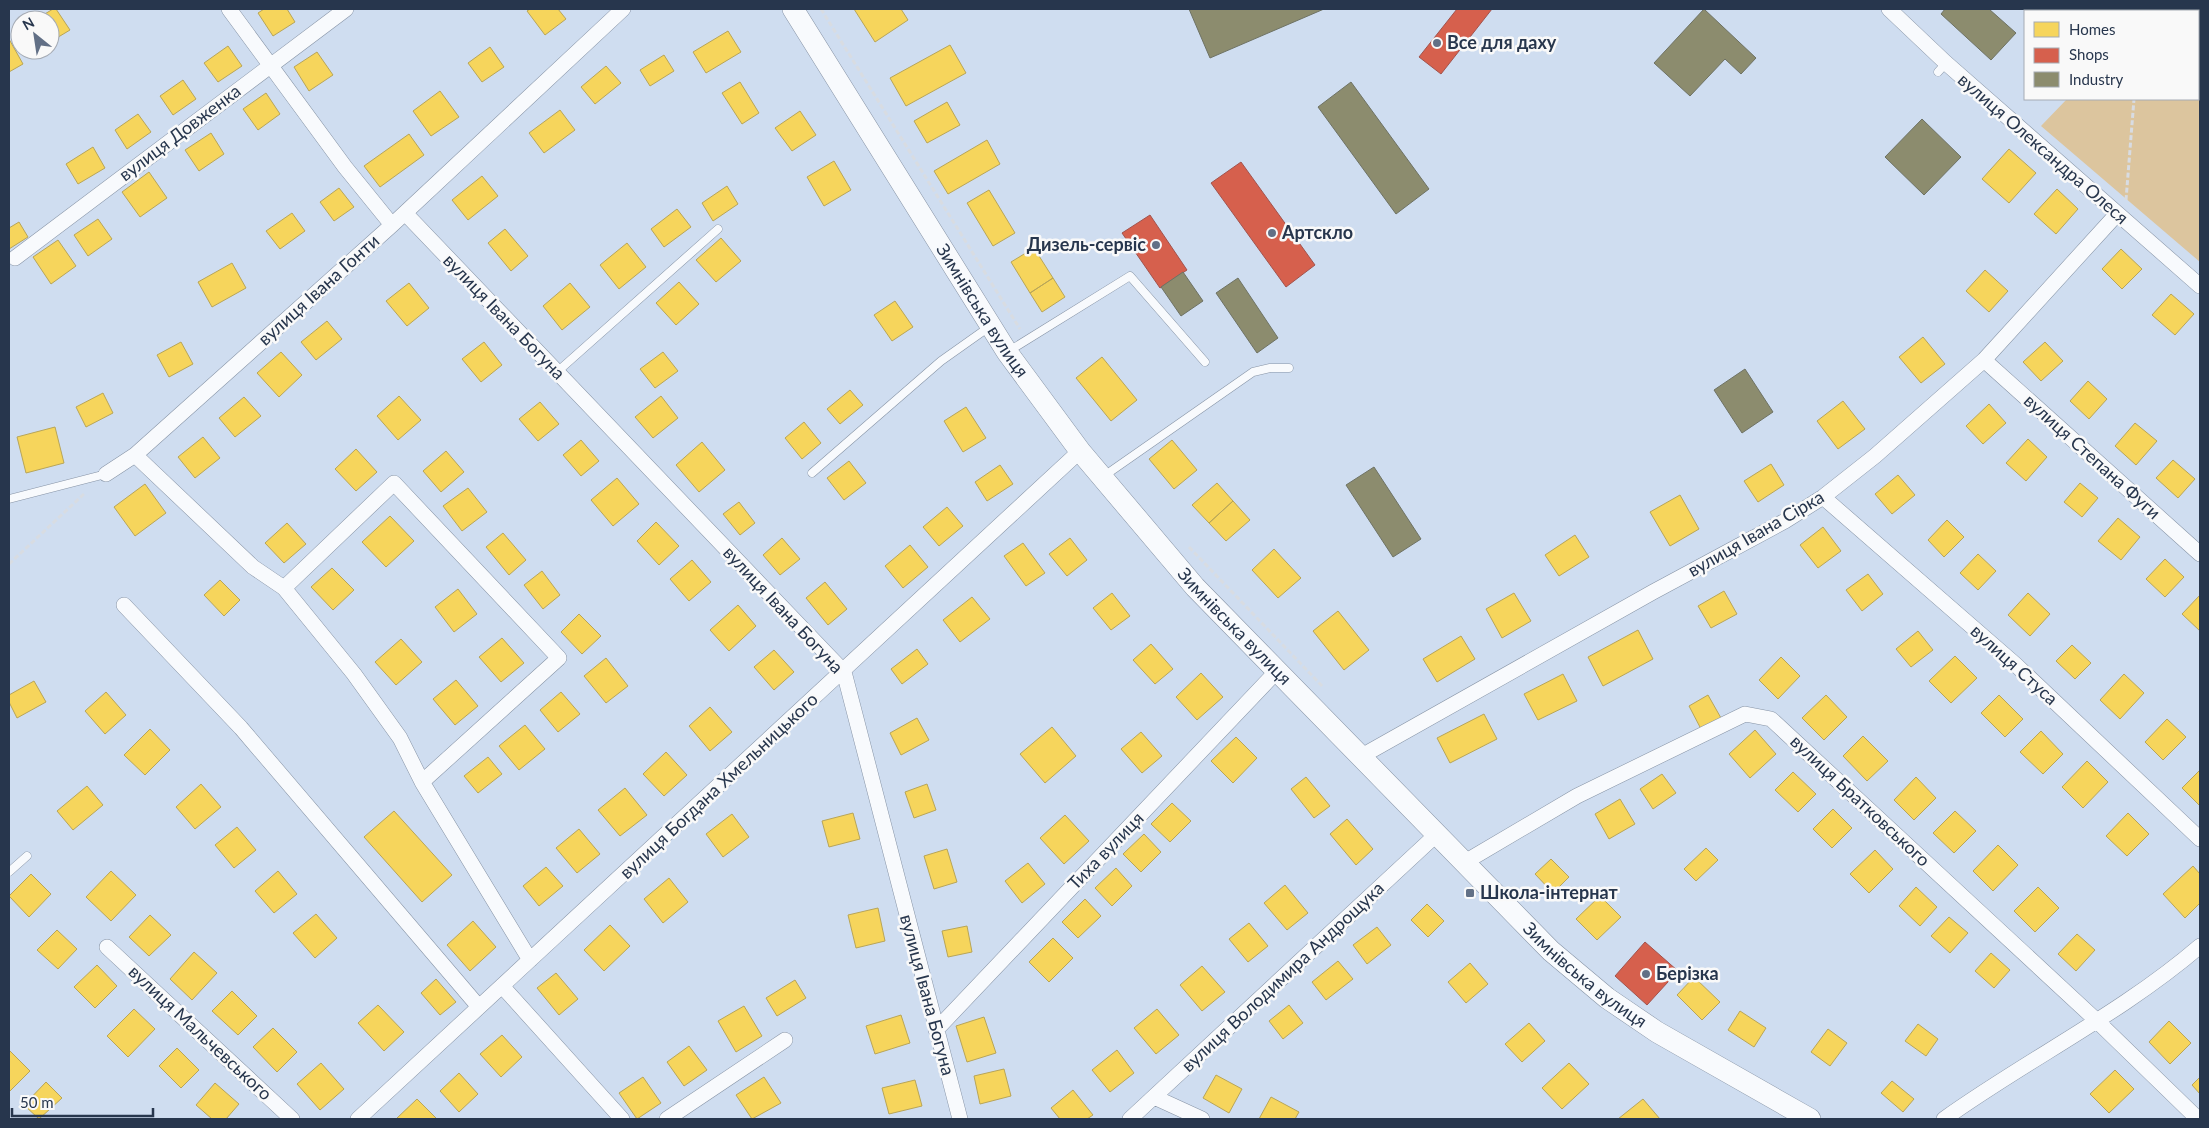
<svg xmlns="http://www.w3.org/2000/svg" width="2209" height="1128" viewBox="0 0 2209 1128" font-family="Lato,sans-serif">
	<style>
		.green { fill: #dcc59e }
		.homes { fill: #f6d55c; stroke: #b8a558 }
		.shops { fill: #d6604d; stroke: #a2534d }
		.industry { fill: #8c8c6e; stroke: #6e7264 }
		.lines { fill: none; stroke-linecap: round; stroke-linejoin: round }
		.service-casing { stroke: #8693a5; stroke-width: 9 }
		.minor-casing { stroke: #8693a5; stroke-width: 16 }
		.secondary-casing { stroke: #8693a5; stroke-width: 22 }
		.path { stroke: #d8dce2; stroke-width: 3; stroke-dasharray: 5 2.5; stroke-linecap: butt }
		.service { stroke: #f8fafd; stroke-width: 8 }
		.minor { stroke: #f8fafd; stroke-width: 15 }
		.secondary { stroke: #f8fafd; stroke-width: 21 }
		.rail { stroke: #bcc0c6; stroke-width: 4; stroke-dasharray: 10 5; stroke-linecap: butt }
		.poi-dot { fill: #627086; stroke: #f9f9f9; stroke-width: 2 }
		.labels { text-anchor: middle; stroke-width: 5; stroke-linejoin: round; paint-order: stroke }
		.poi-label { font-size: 18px; font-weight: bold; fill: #27364d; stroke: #f9f9f9; text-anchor: start }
		.street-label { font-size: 18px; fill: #27364d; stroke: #f9f9f9 }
	</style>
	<rect width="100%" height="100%" fill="#cfddf0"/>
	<!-- green -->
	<path class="green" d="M2198 87 2200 89V262L2041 126 2067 99H2198Z"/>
	<!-- homes -->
	<path class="homes" d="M53 9H56L70 30 50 42V20H35Z
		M264 9H287L295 22 273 36 258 13Z
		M530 9H558L566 19 545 35 527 11Z
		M854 9H901L908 20 875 42Z
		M728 31 741 52 706 73 693 52Z
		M9 39 23 64 9 72Z
		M950 45 966 73 906 106 890 78Z
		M228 46 242 66 218 82 204 63Z
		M490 47 504 67 482 82 468 63Z
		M317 52 333 75 309 91 294 67Z
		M664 55 674 71 650 86 640 70Z
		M606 66 621 83 595 104 581 87Z
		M183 80 196 99 173 115 160 96Z
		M740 82 759 113 742 124 722 93Z
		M440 91 459 117 431 136 413 111Z
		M266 93 280 114 258 130 243 109Z
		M947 102 960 125 927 143 914 121Z
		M560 110 575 130 544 153 529 133Z
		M800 111 816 135 792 151 775 128Z
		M138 114 151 132 127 149 115 130Z
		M211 133 224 154 199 171 185 150Z
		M409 134 424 155 380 187 364 166Z
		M987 140 1000 164 948 194 934 171Z
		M93 147 105 168 78 184 66 164Z
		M2009 149 2036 173 2009 203 1982 179Z
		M834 161 851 190 824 206 807 177Z
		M149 172 167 198 140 217 122 192Z
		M482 176 498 196 468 220 452 200Z
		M727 186 738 204 713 221 702 203Z
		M339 188 354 207 334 221 320 202Z
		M2057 189 2078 209 2056 234 2034 214Z
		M989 190 1015 233 993 246 967 203Z
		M677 209 691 227 664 247 651 229Z
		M292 213 305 231 280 249 266 231Z
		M98 219 112 239 88 256 74 235Z
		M19 222 28 237 9 249V228Z
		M505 229 528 256 511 271 488 243Z
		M721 238 741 261 716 282 696 260Z
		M58 240 76 266 51 284 33 257Z
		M627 243 646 267 619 289 600 265Z
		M1034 248 1053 278 1030 293 1011 262Z
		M2121 249 2142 269 2122 289 2102 269Z
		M232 263 246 288 212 307 198 282Z
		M1985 270 2008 291 1989 312 1966 291Z
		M1053 278 1065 297 1042 312 1030 293Z
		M679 282 699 304 676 325 656 303Z
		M409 283 429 308 407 326 386 301Z
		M570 283 590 307 562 330 543 306Z
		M2171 294 2194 314 2175 335 2152 315Z
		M895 301 913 327 892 341 874 315Z
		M327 321 342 339 316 360 301 342Z
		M1923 337 1945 364 1921 383 1899 357Z
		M181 342 193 364 169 377 157 355Z
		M484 342 502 365 481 382 462 359Z
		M2045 342 2063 361 2041 381 2023 362Z
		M281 352 302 375 279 397 257 373Z
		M663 352 678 371 655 388 640 369Z
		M1102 357 1137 400 1111 421 1076 378Z
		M2088 381 2107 399 2089 419 2070 401Z
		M850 390 863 405 840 424 827 409Z
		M103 393 113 413 86 427 76 407Z
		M399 396 421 420 398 440 377 416Z
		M661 396 678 418 653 438 635 417Z
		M244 397 261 416 235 437 219 418Z
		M1843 401 1865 429 1838 449 1817 421Z
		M540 402 559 424 538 441 519 419Z
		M1989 404 2006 423 1983 444 1966 426Z
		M966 407 986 438 963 452 944 421Z
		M804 422 821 443 802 459 785 438Z
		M2135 423 2157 441 2136 465 2115 446Z
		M55 427 64 463 26 473 17 437Z
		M203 437 220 458 195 478 178 457Z
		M2028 439 2047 457 2026 481 2006 463Z
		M581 440 599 461 581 476 563 455Z
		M1172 440 1197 470 1174 489 1149 459Z
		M702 442 725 470 699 492 676 465Z
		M356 449 377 472 356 491 335 469Z
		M446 451 464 472 441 492 423 471Z
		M2173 460 2195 479 2178 498 2156 478Z
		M849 461 866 483 844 500 827 478Z
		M1771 464 1784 485 1758 502 1744 481Z
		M1000 465 1013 484 987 501 975 482Z
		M1898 475 1915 495 1892 514 1875 494Z
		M617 478 639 504 613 526 591 500Z
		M1217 483 1233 501 1209 523 1192 505Z
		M2080 483 2098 498 2082 517 2064 502Z
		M145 484 166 513 135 536 114 507Z
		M468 488 487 512 462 531 443 506Z
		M1680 495 1699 529 1670 546 1650 512Z
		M1233 501 1250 520 1226 541 1209 523Z
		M739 502 755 523 740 535 723 514Z
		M947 507 963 526 939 546 923 527Z
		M390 516 414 541 386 567 362 542Z
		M2118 518 2140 537 2121 560 2098 541Z
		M1947 520 1964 537 1944 557 1928 540Z
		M656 522 679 546 659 565 637 541Z
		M287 523 306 544 284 563 265 543Z
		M1823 527 1841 551 1818 568 1800 545Z
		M503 533 526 560 509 575 486 547Z
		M1575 535 1589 557 1559 576 1545 555Z
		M782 538 800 559 780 575 763 555Z
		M1070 538 1087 560 1067 576 1049 554Z
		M1023 543 1045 573 1026 586 1004 556Z
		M910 545 928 567 903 588 885 566Z
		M1274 549 1301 578 1278 598 1252 570Z
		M1978 554 1996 571 1978 590 1960 573Z
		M2165 559 2184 577 2165 597 2146 579Z
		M692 560 711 582 689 601 670 579Z
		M332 568 354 590 333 610 311 587Z
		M542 571 560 595 543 609 524 585Z
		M1868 574 1883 594 1862 611 1846 590Z
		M220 580 240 600 224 616 204 595Z
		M825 582 847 609 828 625 806 598Z
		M458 589 477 614 454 632 435 607Z
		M1724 591 1737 614 1711 628 1698 606Z
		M1112 593 1130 616 1111 630 1093 608Z
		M1514 593 1531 621 1502 638 1486 609Z
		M2028 593 2050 614 2030 636 2008 615Z
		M2200 595V631L2182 614Z
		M972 597 990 619 960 642 943 620Z
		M738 605 756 626 729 651 710 630Z
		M1338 611 1369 650 1344 670 1313 631Z
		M579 614 601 636 582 654 561 632Z
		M1638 630 1653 659 1603 686 1588 657Z
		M1918 631 1933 650 1911 667 1896 649Z
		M1461 636 1475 659 1437 682 1423 659Z
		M502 638 524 663 501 682 479 657Z
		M401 639 422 662 396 685 375 662Z
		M1151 644 1173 669 1155 684 1133 660Z
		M2072 645 2091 663 2075 679 2056 661Z
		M917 649 928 664 902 684 891 669Z
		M774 650 794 672 774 690 754 667Z
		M1955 656 1977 678 1951 703 1929 681Z
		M1781 657 1800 676 1778 699 1759 680Z
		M606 658 628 686 606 703 584 676Z
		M1201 673 1223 697 1197 720 1176 697Z
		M1563 674 1577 701 1538 720 1524 694Z
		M2124 674 2144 693 2120 719 2100 700Z
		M456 680 478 706 455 725 433 699Z
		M34 681 46 702 17 718 9 702V695Z
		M106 692 126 715 105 734 85 711Z
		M561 692 580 714 558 732 540 710Z
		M1708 695 1721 718 1701 729 1689 706Z
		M1826 695 1847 717 1824 740 1802 718Z
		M1999 695 2023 719 2005 737 1981 713Z
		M710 707 732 732 710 751 689 726Z
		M1484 714 1497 739 1450 763 1437 738Z
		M917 718 929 740 901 755 890 733Z
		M2167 719 2186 737 2163 760 2145 742Z
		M525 725 545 749 519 770 499 746Z
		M1052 727 1076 756 1045 783 1020 754Z
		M150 729 170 750 145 775 124 755Z
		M1755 730 1776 754 1750 778 1729 754Z
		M2041 731 2063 754 2043 774 2020 752Z
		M1141 732 1162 756 1142 773 1121 749Z
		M1863 736 1888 761 1867 781 1843 756Z
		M1236 737 1257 758 1233 783 1211 761Z
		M666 752 687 775 664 796 643 774Z
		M488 757 502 774 478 793 464 776Z
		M2087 761 2108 782 2083 808 2062 787Z
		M2200 770V806L2182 788Z
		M1793 772 1816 794 1798 812 1775 790Z
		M1662 774 1676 793 1653 809 1640 789Z
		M1306 777 1330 806 1314 818 1291 789Z
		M1916 777 1936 798 1914 820 1894 800Z
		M201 784 221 807 195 829 176 807Z
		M927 784 936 810 914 818 905 792Z
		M87 786 103 805 73 830 57 811Z
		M625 788 647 815 620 836 598 810Z
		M1620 799 1635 824 1609 839 1595 814Z
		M1172 803 1191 821 1170 842 1151 824Z
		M1833 809 1852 828 1832 848 1813 829Z
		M394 811 452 875 422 902 364 837Z
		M1955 811 1976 831 1954 853 1933 833Z
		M853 813 860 839 829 847 822 821Z
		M2128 813 2149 834 2127 856 2106 836Z
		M732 814 749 837 723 857 706 834Z
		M1065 815 1089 841 1064 864 1040 838Z
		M1347 819 1373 849 1356 865 1330 834Z
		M237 827 256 850 234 868 215 845Z
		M579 829 600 854 577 873 556 848Z
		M1144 834 1161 852 1141 872 1123 854Z
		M1998 845 2018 865 1993 891 1973 871Z
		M1706 848 1718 860 1696 881 1684 869Z
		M947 849 957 882 934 889 924 856Z
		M1875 850 1893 869 1869 893 1850 874Z
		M1551 859 1569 877 1553 893 1535 874Z
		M1028 863 1045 884 1022 903 1005 881Z
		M2193 866 2200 874V903L2185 918 2163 894Z
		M546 867 563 886 539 906 523 886Z
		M1116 868 1132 886 1112 906 1095 888Z
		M111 871 136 895 111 921 86 897Z
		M278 871 297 894 274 913 255 891Z
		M31 874 51 894 29 917 9 896Z
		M669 878 688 902 663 923 644 899Z
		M1285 885 1308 913 1287 930 1264 903Z
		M1916 887 1937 907 1920 926 1899 906Z
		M2038 887 2059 908 2035 932 2014 911Z
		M1600 896 1621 917 1597 940 1576 919Z
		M1085 899 1101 916 1078 938 1062 922Z
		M1427 904 1444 921 1428 937 1411 920Z
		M878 908 885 941 856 948 848 915Z
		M316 914 337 938 315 958 293 933Z
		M150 915 171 935 149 956 129 937Z
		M1949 917 1968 933 1950 953 1931 936Z
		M473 921 496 947 470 971 447 945Z
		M1249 923 1268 946 1248 962 1229 939Z
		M610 925 630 946 604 971 584 950Z
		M967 926 972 952 948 957 942 931Z
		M1377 927 1391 945 1367 964 1353 945Z
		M57 930 77 949 58 969 37 950Z
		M2077 934 2095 950 2076 971 2058 954Z
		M1053 938 1073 958 1049 982 1029 962Z
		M194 952 217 973 192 1000 170 979Z
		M1991 953 2010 970 1994 988 1975 971Z
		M1338 961 1353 979 1326 1000 1312 982Z
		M1470 963 1488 984 1466 1003 1448 982Z
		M97 965 117 986 95 1008 74 987Z
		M1202 966 1225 992 1202 1011 1180 985Z
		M556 973 578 999 559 1015 537 988Z
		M1694 977 1720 1002 1702 1020 1677 995Z
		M436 979 456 1002 440 1015 421 993Z
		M795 980 806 998 777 1016 766 998Z
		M232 991 257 1016 238 1035 212 1011Z
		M378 1005 404 1032 384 1051 358 1023Z
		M1289 1005 1303 1023 1283 1039 1269 1021Z
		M744 1006 762 1036 736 1052 718 1021Z
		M134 1009 155 1029 128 1057 107 1036Z
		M1157 1009 1179 1035 1156 1054 1134 1028Z
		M1740 1011 1766 1028 1754 1047 1728 1030Z
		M901 1015 910 1043 875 1054 866 1026Z
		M984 1017 996 1053 967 1062 956 1026Z
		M2169 1021 2191 1043 2170 1064 2149 1042Z
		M1529 1023 1545 1041 1522 1062 1505 1044Z
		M1918 1024 1938 1039 1926 1056 1905 1041Z
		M273 1028 297 1052 277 1072 253 1047Z
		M1828 1029 1847 1043 1830 1066 1811 1052Z
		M502 1035 522 1057 501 1077 480 1054Z
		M689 1046 707 1070 684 1086 667 1062Z
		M177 1048 199 1070 181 1088 159 1066Z
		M9 1050 30 1071 9 1092Z
		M1117 1050 1134 1073 1110 1092 1092 1070Z
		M321 1063 344 1089 320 1110 297 1084Z
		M1569 1063 1589 1084 1562 1109 1542 1088Z
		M1004 1069 1011 1096 980 1104 974 1076Z
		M2115 1070 2134 1089 2109 1113 2090 1094Z
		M459 1073 478 1094 459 1112 440 1091Z
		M1216 1075 1242 1089 1229 1113 1203 1098Z
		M643 1077 661 1103 637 1119 619 1093Z
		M764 1077 781 1103 752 1119 736 1095Z
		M2200 1077V1094L2192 1085Z
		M915 1080 922 1106 889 1114 882 1088Z
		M1892 1081 1914 1099 1903 1112 1881 1093Z
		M46 1082 62 1098 39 1119 24 1105Z
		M215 1083 239 1104 226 1119H212L196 1105Z
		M1073 1090 1093 1115 1087 1119H1060L1051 1108Z
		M1271 1097 1299 1112 1295 1119H1259Z
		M417 1099 437 1119H396Z
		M1643 1099 1660 1119H1618Z"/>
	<!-- shops -->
	<path class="shops" d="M1457 9H1492L1441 74 1419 57Z
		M1241 162 1315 265 1286 287 1211 183Z
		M1150 215 1187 270 1160 288 1122 233Z
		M1645 942 1678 971 1647 1005 1615 976Z"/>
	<!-- industry -->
	<path class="industry" d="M1189 9H1324L1210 58Z
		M1704 9 1756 58 1741 74 1725 59 1690 96 1654 63Z
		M1945 9H1989L2016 33 1991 60 1941 14Z
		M1351 82 1429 189 1396 214 1318 107Z
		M1922 119 1961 157 1924 195 1885 157Z
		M1183 272 1203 301 1181 316 1161 287Z
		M1238 278 1278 338 1257 353 1216 293Z
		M1745 369 1773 412 1742 433 1714 390Z
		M1374 467 1421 539 1393 557 1346 485Z"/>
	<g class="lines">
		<!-- service casing -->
		<g class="service-casing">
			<path id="service" d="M1938 72 1946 63
				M1009 351 1130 276 1205 362
				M557 372 718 229
				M812 473 941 361 989 327
				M1104 476 1253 372 1270 368H1289
				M9 499 106 474
				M9 872 27 856"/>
		</g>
		<!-- minor casing -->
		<g class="minor-casing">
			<path id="minor" d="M229 9 345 167 392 225
				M1889 9 1946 63 2200 286
				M405 213 844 672 960 1119
				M15 258 346 9
				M1984 360 2200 554
				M135 455 253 567 284 588 354 674 400 738 422 782 530 960
				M106 474 135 455 392 225 623 9
				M1823 497 2016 665 2200 839
				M284 588 394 483 559 658 422 782
				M124 605 241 728 479 1007
				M1360 757 1653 592 1785 521 1823 497 1875 456 1984 360 2117 214
				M1465 862 1577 796 1745 714 1771 719 2096 1020 2198 1119
				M107 947 292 1119
				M502 986 622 1119
				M936 1030 1277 671
				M1154 1097 1202 1119
				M358 1119 1080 451
				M667 1119 785 1040
				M1130 1119 1437 834
				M1944 1119C2028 1059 2122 1013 2200 946"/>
		</g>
		<!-- secondary casing -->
		<g class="secondary-casing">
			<g id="secondary">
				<path id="s1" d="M793 9 1007 352 1080 451 1195 587 1551 951 1607 998 1657 1032 1810 1119"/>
			</g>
		</g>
		<!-- path -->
		<path class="path" d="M821 9 1020 329
			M2171 11 2173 9
			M2126 200 2134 99
			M1189 547 1323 687
			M9 564 85 493"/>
		<!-- service -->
		<use href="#service" class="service"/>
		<!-- minor -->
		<use href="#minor" class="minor"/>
		<!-- secondary -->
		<use href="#secondary" class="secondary"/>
		<!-- rail -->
		<path class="rail" d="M2190 9 2192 11
			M2198 17 2200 19"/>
	</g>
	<!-- markers -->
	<g class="poi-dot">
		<circle cx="1437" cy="43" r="5"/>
		<circle cx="1272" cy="233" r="5"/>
		<circle cx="1156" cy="245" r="5"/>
		<rect x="1465" y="888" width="10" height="10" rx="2.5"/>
		<circle cx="1646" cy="974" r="5"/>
	</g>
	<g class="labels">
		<!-- poi labels -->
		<g class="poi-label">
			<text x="1447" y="49">Все для даху</text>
			<text x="1282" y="239">Артскло</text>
			<text x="1146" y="251" text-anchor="end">Дизель-сервіс</text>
			<text x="1480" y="899">Школа-інтернат</text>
			<text x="1656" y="980">Берізка</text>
		</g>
		<!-- street labels -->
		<g class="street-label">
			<text transform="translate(180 133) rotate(-37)" y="6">вулиця Довженка</text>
			<text transform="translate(2043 149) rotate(41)" y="6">вулиця Олександра Олеся</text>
			<text transform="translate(319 290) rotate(-42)" y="6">вулиця Івана Гонти</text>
			<text dy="6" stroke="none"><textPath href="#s1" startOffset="356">Зимнівська вулиця</textPath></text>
			<text transform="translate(504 317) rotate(46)" y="6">вулиця Івана Богуна</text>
			<text transform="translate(2092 457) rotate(42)" y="6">вулиця Степана Фуги</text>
			<text transform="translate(1756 534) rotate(-30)" y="6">вулиця Івана Сірка</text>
			<text transform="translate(783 610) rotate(47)" y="6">вулиця Івана Богуна</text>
			<text dy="6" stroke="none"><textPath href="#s1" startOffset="761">Зимнівська вулиця</textPath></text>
			<text transform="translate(2014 665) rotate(42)" y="6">вулиця Стуса</text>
			<text transform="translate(719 786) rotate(-43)" y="6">вулиця Богдана Хмельницького</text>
			<text transform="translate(1860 801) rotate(43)" y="6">вулиця Братковського</text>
			<text transform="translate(1106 851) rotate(-46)" y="6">Тиха вулиця</text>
			<text dy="6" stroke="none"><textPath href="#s1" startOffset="1256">Зимнівська вулиця</textPath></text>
			<text transform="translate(1283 977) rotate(-43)" y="6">вулиця Володимира Андрощука</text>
			<text transform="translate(927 995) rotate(75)" y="6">вулиця Івана Богуна</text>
			<text transform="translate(200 1033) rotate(43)" y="6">вулиця Мальчевського</text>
		</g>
	</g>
	<!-- border -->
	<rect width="2209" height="1128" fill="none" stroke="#27364d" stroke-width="20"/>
	<!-- legend -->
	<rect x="2024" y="10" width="175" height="90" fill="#f9f9f9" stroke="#a5abb4"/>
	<rect x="2034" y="22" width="25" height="15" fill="#f6d55c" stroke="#a5abb4"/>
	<text x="2069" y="35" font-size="15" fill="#27364d">Homes</text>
	<rect x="2034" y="48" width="25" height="15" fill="#d6604d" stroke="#a5abb4"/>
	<text x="2069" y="60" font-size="15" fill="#27364d">Shops</text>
	<rect x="2034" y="72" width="25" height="15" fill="#8c8c6e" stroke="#a5abb4"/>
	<text x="2069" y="85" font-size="15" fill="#27364d">Industry</text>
	<!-- north arrow -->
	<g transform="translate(35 35) rotate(330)"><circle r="24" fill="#f9f9f9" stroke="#a5abb4"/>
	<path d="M0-4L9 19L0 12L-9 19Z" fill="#627086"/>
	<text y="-8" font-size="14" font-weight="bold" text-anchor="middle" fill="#27364d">N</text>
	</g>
	<!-- scale -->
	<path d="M12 1108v8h141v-8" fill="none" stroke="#27364d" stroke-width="2.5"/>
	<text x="20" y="1108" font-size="15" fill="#27364d" stroke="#f9f9f9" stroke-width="4" paint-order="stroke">50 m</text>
</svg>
